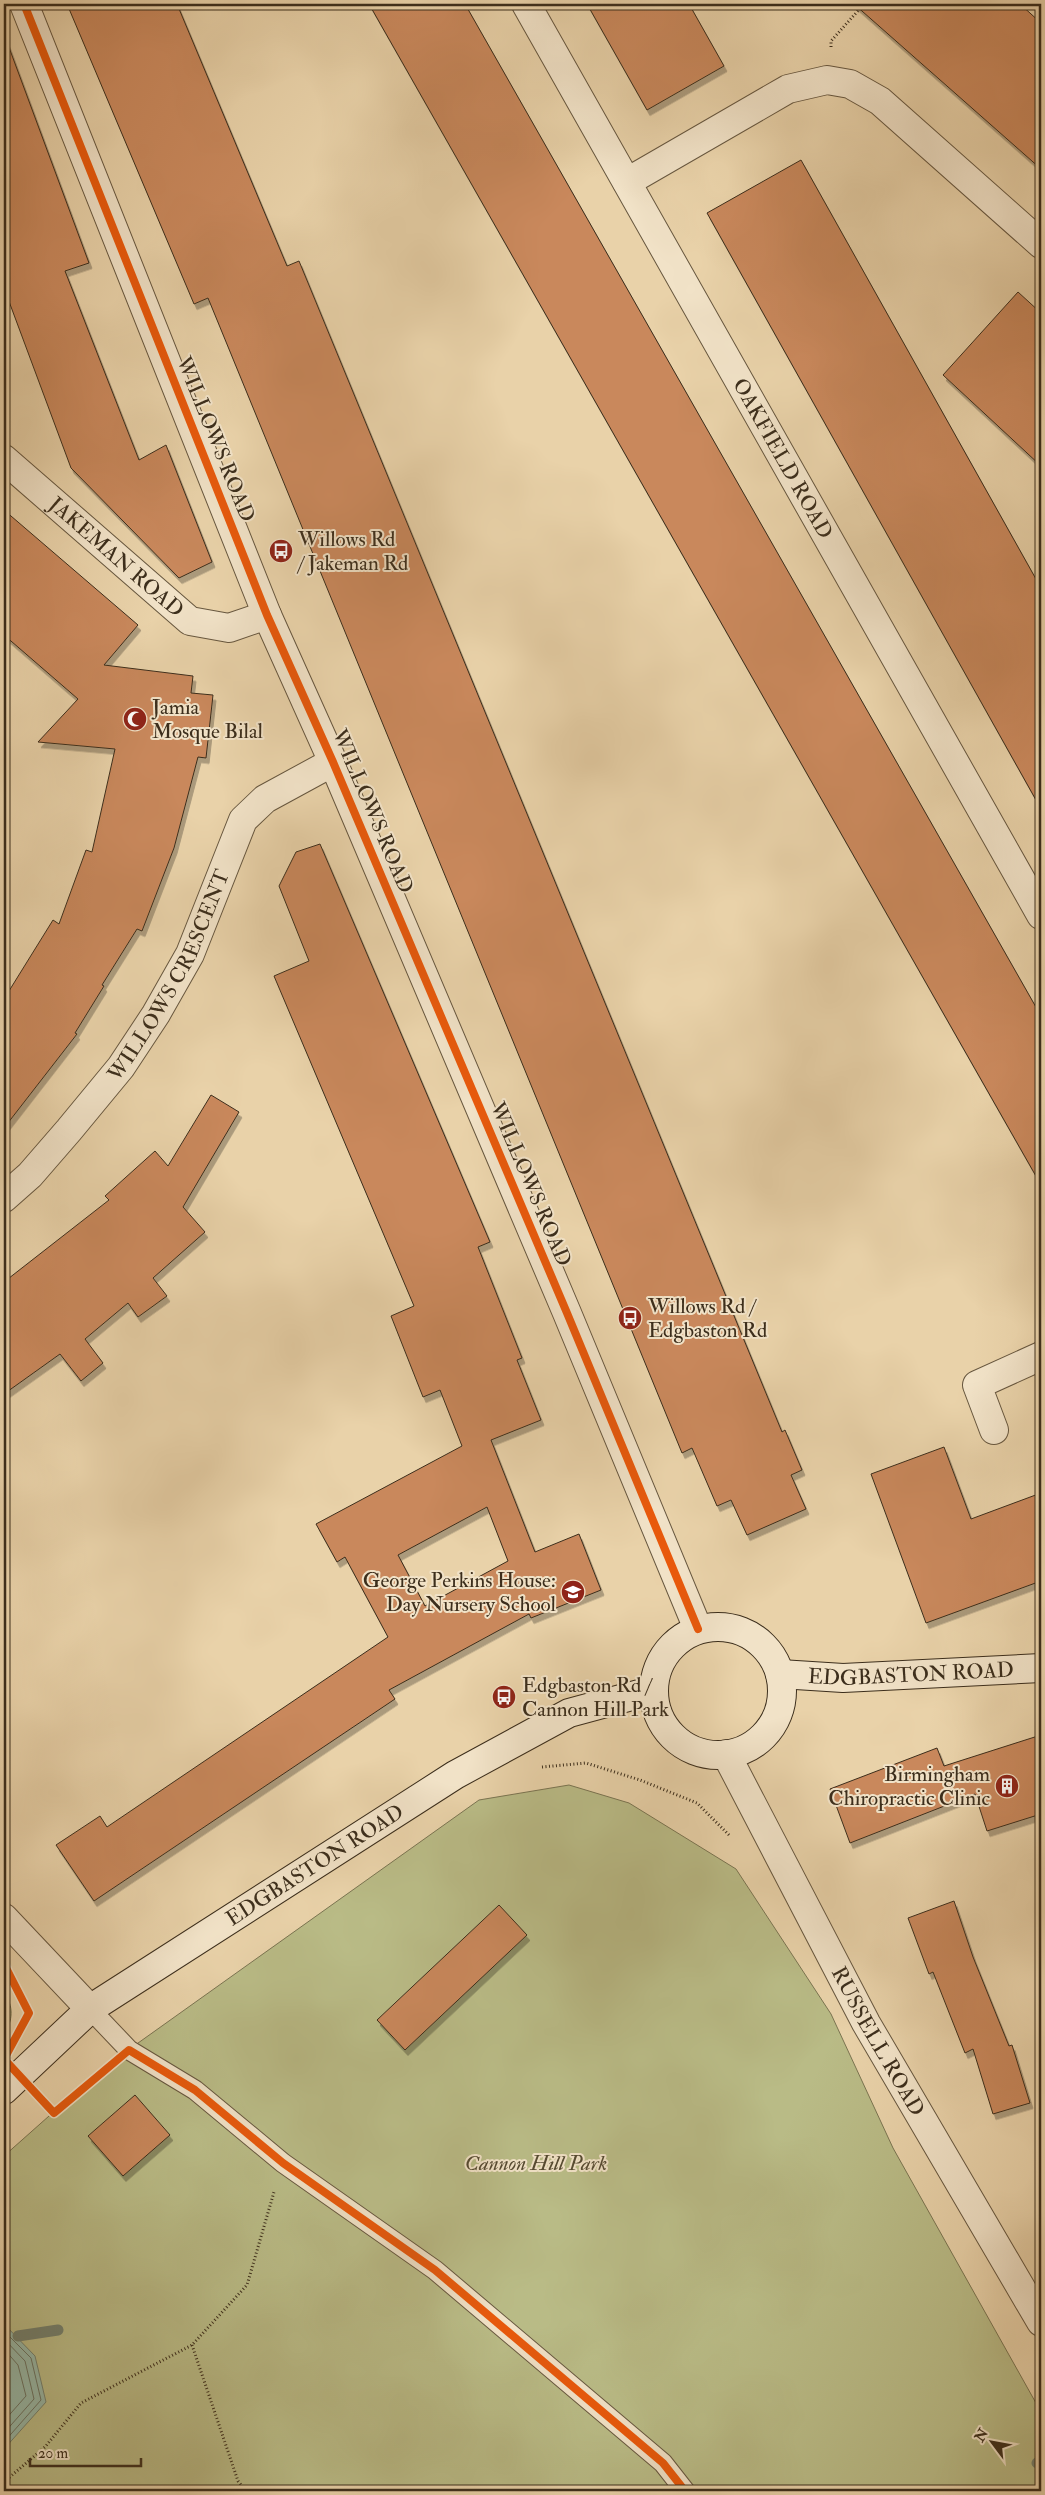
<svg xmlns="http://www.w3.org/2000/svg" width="1045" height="2495" viewBox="0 0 1045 2495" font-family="'IM FELL Double Pica',serif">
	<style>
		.green { fill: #b9bb86; stroke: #7a7451 }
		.water { fill: #97b8a7; stroke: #73816f }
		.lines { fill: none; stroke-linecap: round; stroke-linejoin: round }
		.shore { stroke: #6a7362; stroke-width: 1 }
		.stream { stroke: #73816f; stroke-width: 11 }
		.building { fill: #c9885c; stroke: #3c2e1c; fill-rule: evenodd; filter: url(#shadow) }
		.service-casing { stroke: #67573f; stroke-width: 21 }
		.minor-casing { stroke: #67573f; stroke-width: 30 }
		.tertiary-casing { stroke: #67573f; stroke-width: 30 }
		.secondary-casing { stroke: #3c2e1c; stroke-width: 30 }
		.path { stroke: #3c2e1c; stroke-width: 3; stroke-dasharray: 1 2.5; stroke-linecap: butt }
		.service { stroke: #f1e2c7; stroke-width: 19 }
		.minor { stroke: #f1e2c7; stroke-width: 28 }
		.tertiary { stroke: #f1e2c7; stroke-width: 28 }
		.secondary { stroke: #f1e2c7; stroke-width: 28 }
		.cycleway-casing { stroke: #f1e2c7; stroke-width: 11 }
		.cycleway { stroke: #e8590c; stroke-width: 8 }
		.labels { text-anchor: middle; stroke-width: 4; stroke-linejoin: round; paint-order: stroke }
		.street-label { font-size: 21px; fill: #3c2e1c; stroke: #f1e2c7 }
		.poi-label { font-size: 21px; fill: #3c2e1c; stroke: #f1e2c7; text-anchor: start }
		.park-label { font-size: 21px; font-style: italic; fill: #554a31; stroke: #f1e2c7 }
	</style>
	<defs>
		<filter id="shadow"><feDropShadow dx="3" dy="5.5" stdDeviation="0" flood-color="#0004"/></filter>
	</defs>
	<rect width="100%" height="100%" fill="#e9d2a9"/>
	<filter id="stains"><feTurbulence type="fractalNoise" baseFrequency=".004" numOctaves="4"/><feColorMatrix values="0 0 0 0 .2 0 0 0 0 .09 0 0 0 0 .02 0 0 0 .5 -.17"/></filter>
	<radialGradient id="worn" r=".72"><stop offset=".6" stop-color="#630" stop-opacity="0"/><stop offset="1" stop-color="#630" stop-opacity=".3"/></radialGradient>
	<!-- green -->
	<path class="green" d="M569 1785 629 1803 736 1869 831 2014 893 2148 1041 2412V2491H4V2156L103 2068 479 1800Z
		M4 1993C14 2006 13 2021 4 2034Z"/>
	<!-- water -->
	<path class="water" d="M4 2324 35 2356 46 2402 4 2449Z"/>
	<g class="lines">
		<!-- shore -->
		<path class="shore" d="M4 2331 31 2358 41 2400 4 2442
			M4 2339 25 2361 34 2399 4 2433
			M4 2349 18 2365 26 2396 4 2421"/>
		<!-- stream -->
		<path class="stream" d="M18 2336 58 2330
			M1037 2463 1041 2464"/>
	</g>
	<!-- building -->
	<path class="building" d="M67 4H177L287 266 299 261 737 1323 782 1432 785 1430 802 1470 791 1475 806 1509 747 1535 731 1500 717 1506 692 1448 682 1453 208 298 194 304Z
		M369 4H465L921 805 1041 1016V1185Z
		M587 4H689L724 66 647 110Z
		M854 4H1020L1041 23V169Z
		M7 42 89 263 65 271 139 460 166 445 212 562 179 578 71 468 4 288V43Z
		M801 160 1041 588V809L707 213Z
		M1018 292 1041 313V466L943 375Z
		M4 510 138 625 104 665 193 676 191 693 213 695 206 758 198 757 174 848 142 931 137 929 102 985 104 986 75 1033 77 1034 4 1128V999L53 920 59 924 86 850 92 852 115 749 38 742 78 699 4 635Z
		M320 844 490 1242 478 1247 522 1358 517 1360 541 1420 491 1440 535 1552 579 1534 601 1590 531 1618 529 1614 389 1690 395 1699 94 1901 56 1845 100 1816 107 1827 388 1637 345 1557 337 1562 316 1524 462 1446 440 1390 423 1397 391 1316 414 1306 274 976 309 961 279 886 296 852ZM487 1507 508 1561 425 1606 398 1555Z
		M211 1095 239 1112 183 1207 205 1232 153 1278 167 1296 138 1317 128 1303 85 1339 103 1363 81 1381 60 1354 4 1394V1282L109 1200 105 1196 155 1151 168 1166Z
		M944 1447 971 1519 1041 1493V1581L926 1623 871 1474Z
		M1041 1735V1814L987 1831 975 1794 850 1843 830 1789 937 1748 944 1766Z
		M954 1901 973 1957 1009 2046 1012 2045 1030 2103 993 2114 973 2049 965 2053 933 1972 929 1974 908 1918Z
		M499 1905 527 1935 405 2050 377 2020Z
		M135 2095 170 2135 123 2176 88 2136Z"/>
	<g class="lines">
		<!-- service casing -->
		<g class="service-casing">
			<path id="service" d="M90 2009 129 2050 195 2090 283 2163 435 2270 663 2463 685 2491"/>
		</g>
		<!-- minor casing -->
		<g class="minor-casing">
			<g id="minor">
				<path id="s1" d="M526 4 1041 915"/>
				<path d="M627 182 788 89 827 80 850 84 880 101 1041 244"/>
				<path id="s2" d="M4 459 190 621 229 628 267 615"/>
				<path id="s3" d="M4 1198 30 1175 69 1130 121 1067 156 1014 190 954 243 820 265 799 333 762"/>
				<path d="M994 1430 977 1385 1041 1356"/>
				<path d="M4 1918 90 2009"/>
			</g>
		</g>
		<!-- tertiary casing -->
		<g class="tertiary-casing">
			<g id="tertiary">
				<path d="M24 4 267 615 333 762 567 1313 698 1629"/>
				<path id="s4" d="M726 1754 866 2023 1041 2322"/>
			</g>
		</g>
		<!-- secondary casing -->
		<g class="secondary-casing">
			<g id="secondary">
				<circle cx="718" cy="1691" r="64"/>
				<path id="s5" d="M780 1674 843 1678 1041 1668"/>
				<path id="s6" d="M4 2090 90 2009 455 1775 569 1713 654 1690"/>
			</g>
		</g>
		<!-- path -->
		<path class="path" d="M831 47V41L864 4
			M542 1767 586 1763 640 1780 697 1803 730 1836
			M192 2345 238 2481 246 2491
			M4 2482 45 2447 81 2403 192 2345 247 2285 274 2192"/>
		<!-- service -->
		<use href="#service" class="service"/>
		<!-- minor -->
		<use href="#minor" class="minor"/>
		<!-- tertiary -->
		<use href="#tertiary" class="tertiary"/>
		<!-- secondary -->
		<use href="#secondary" class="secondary"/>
		<!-- cycleway casing -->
		<g class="cycleway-casing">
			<path id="cycleway" d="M24 4 267 615 333 762 567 1313 698 1629
				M4 1964 29 2013 4 2059 54 2113 129 2050 195 2090 283 2163 435 2270 663 2463 685 2491"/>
		</g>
		<!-- cycleway -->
		<use href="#cycleway" class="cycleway"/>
	</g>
	<!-- icons -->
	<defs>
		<g id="bus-disc" transform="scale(1.25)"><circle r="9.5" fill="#8f2418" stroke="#f1e2c7"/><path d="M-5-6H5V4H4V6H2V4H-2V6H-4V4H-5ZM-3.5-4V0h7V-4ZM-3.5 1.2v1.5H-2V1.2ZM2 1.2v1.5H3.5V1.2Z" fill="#fff"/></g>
		<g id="mosque-disc" transform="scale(1.25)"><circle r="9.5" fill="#8f2418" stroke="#f1e2c7"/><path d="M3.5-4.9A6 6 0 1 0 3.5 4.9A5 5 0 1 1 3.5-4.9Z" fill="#fff"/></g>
		<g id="school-disc" transform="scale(1.25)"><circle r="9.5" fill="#8f2418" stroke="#f1e2c7"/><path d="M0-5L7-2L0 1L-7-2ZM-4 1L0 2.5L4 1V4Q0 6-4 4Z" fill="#fff"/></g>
		<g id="building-disc" transform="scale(1.25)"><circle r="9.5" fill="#8f2418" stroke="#f1e2c7"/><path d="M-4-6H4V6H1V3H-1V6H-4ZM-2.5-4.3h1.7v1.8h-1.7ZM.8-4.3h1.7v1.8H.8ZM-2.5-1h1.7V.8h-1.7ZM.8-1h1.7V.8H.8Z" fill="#fff"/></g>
	</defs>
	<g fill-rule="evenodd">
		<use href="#bus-disc" x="281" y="551"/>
		<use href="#mosque-disc" x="135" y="719"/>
		<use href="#bus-disc" x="630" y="1318"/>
		<use href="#school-disc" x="573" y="1592"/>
		<use href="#bus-disc" x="504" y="1697"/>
		<use href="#building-disc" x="1007" y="1786"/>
	</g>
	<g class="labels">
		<!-- street labels -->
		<g class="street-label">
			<text transform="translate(216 439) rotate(68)" y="7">WILLOWS ROAD</text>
			<text dy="7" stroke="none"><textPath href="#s1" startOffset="522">OAKFIELD ROAD</textPath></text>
			<text dy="7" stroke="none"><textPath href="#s2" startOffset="149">JAKEMAN ROAD</textPath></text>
			<text transform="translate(373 811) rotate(67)" y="7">WILLOWS ROAD</text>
			<text dy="7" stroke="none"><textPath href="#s3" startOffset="280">WILLOWS CRESCENT</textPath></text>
			<text transform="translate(531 1184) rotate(67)" y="7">WILLOWS ROAD</text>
			<text dy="7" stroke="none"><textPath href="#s5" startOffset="131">EDGBASTON ROAD</textPath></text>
			<text dy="7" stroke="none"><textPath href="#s6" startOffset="385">EDGBASTON ROAD</textPath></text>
			<text dy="7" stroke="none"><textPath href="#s4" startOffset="325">RUSSELL ROAD</textPath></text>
		</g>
		<!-- poi labels -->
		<g class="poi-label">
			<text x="298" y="546">Willows Rd<tspan x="298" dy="24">/ Jakeman Rd</tspan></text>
			<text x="152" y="714">Jamia<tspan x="152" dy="24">Mosque Bilal</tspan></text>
			<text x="648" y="1313">Willows Rd /<tspan x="648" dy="24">Edgbaston Rd</tspan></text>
			<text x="556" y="1587" text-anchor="end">George Perkins House:<tspan x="556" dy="24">Day Nursery School</tspan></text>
			<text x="522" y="1692">Edgbaston Rd /<tspan x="522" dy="24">Cannon Hill Park</tspan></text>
			<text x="990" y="1781" text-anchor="end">Birmingham<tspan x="990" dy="24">Chiropractic Clinic</tspan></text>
		</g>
		<!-- park labels -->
		<g class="park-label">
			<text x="536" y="2170">Cannon Hill Park</text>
		</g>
	</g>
	<!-- margin -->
	<rect width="1045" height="2495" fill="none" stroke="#e9d2a9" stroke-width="20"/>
	<rect x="5" y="5" width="1035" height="2485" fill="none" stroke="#3c2e1c" stroke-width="2.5"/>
	<rect x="10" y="10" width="1025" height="2475" fill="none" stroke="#3c2e1c"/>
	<!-- north arrow -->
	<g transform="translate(992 2442) rotate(302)" stroke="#f1e2c7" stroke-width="4" paint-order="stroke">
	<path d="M0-4L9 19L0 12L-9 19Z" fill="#3c2e1c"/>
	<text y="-8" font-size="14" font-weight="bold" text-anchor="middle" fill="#3c2e1c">N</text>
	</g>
	<!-- scale -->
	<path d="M30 2458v8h111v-8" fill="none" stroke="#3c2e1c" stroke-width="2.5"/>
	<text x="38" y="2458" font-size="15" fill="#3c2e1c" stroke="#f1e2c7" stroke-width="4" paint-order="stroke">20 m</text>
	<rect width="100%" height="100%" filter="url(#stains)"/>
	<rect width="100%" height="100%" fill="url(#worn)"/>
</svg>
